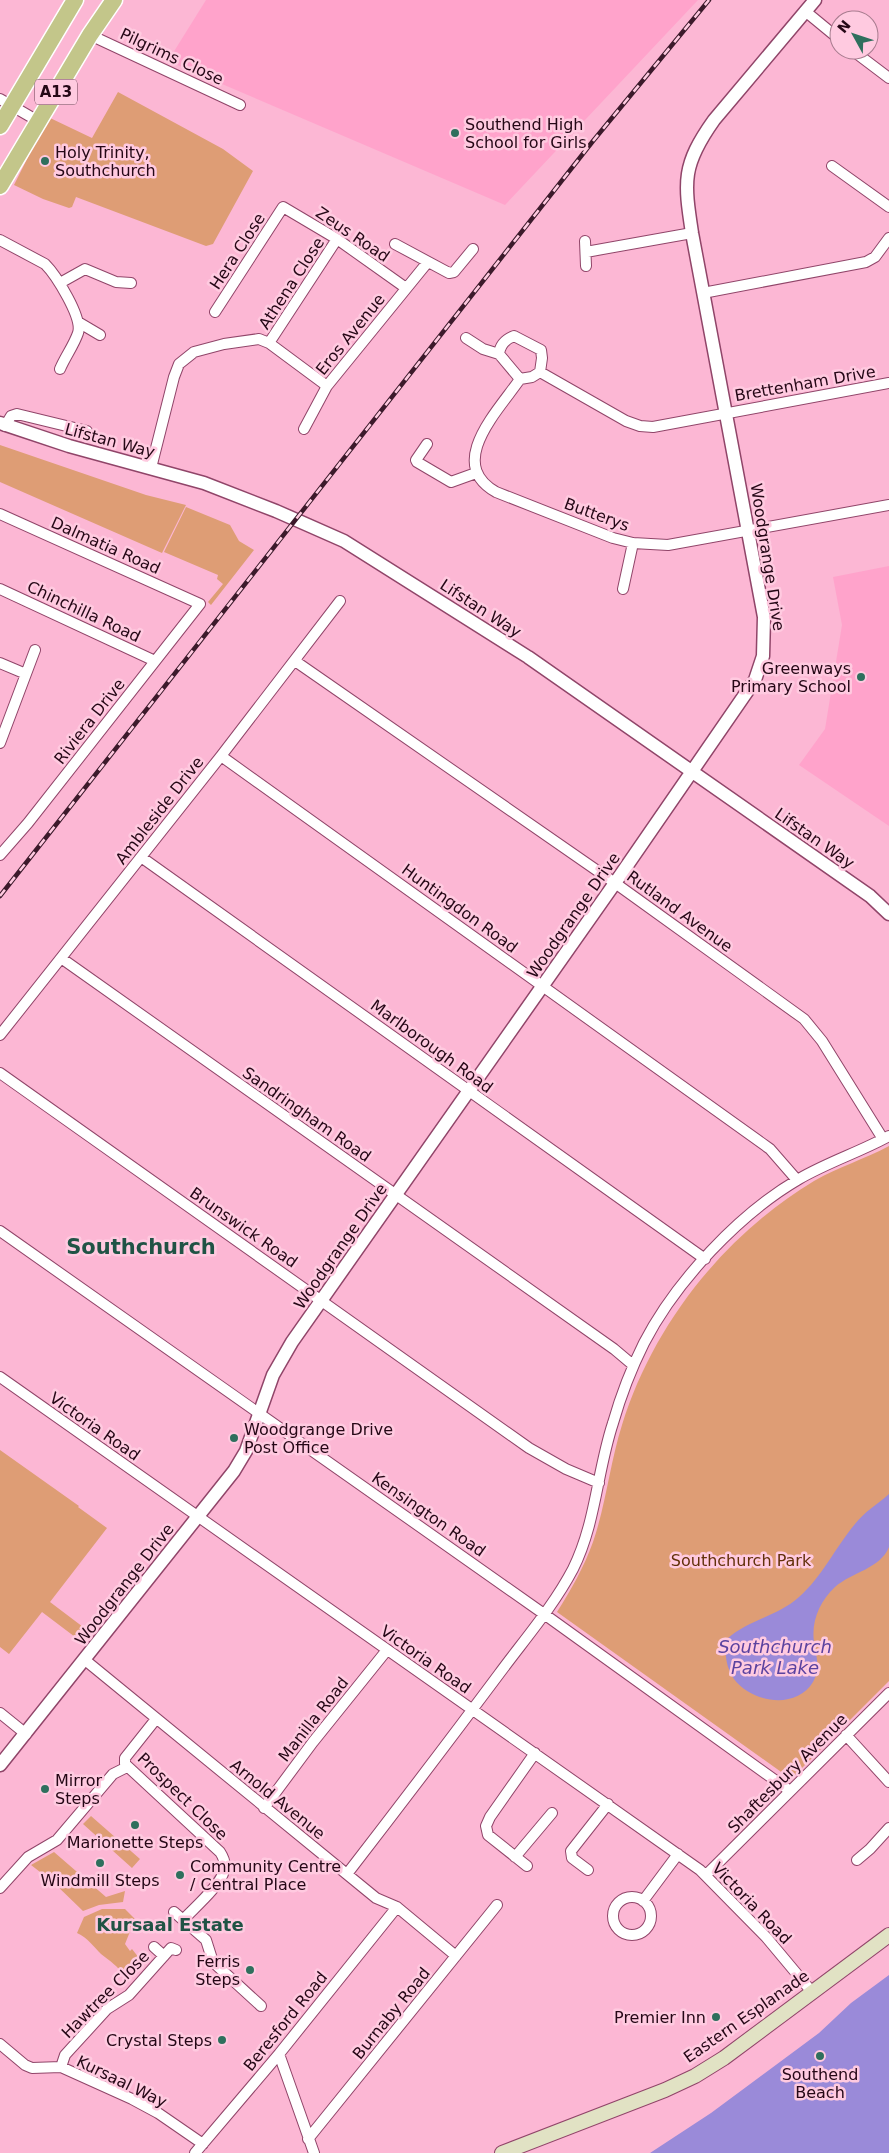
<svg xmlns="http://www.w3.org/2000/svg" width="889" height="2153" viewBox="0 0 889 2153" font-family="'DejaVu Sans',sans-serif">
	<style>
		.built { fill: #ffa3cb }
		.green { fill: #de9d75 }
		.water { fill: #9a8ad9 }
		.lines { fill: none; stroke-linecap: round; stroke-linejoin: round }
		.minor-casing { stroke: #904569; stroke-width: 12 }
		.tertiary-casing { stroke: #904569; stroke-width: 15 }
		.secondary-casing { stroke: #904569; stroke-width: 16 }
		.primary-casing { stroke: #fff; stroke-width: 19 }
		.minor { stroke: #fff; stroke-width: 10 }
		.tertiary { stroke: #fff; stroke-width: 12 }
		.secondary { stroke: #e1e2c4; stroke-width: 14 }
		.primary { stroke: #c3c68a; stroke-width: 16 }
		.rail-casing { stroke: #3c1a2b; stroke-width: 4.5 }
		.rail { stroke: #ffcae0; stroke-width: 2.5; stroke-dasharray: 8; stroke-linecap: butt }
		.poi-dot { fill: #2f6f5d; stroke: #ffcae0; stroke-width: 2 }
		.labels { text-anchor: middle; stroke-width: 5; stroke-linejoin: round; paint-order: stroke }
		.shield { fill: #ffcae0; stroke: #664253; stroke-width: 1 }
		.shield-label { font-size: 15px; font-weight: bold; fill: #250716 }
		.street-label { font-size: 16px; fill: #250716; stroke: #ffcae0 }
		.poi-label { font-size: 16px; fill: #250716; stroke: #ffcae0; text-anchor: start }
		.park-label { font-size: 16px; fill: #62300a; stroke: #ffcae0 }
		.water-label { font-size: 18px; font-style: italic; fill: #5b429f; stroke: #ffcae0 }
		.neighbourhood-label { font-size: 18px; font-weight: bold; fill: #205345; stroke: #ffcae0 }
		.district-label { font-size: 21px; font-weight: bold; fill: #205345; stroke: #ffcae0 }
	</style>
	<rect width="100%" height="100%" fill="#fcb7d4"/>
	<!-- built -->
	<path class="built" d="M206 0H698L505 205 168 61Z
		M889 566V826L799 765 825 729 842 625 833 577Z"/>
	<!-- green -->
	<path class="green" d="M118 92 223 149 253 171 213 244 206 246 76 197 72 207 69 208 43 199 14 185 48 117 92 138Z
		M0 445 146 495 186 505 162 553 0 482Z
		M186 507 230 525 239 541 254 550 211 605 208 602 223 584 217 579 218 575 164 552Z
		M889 1146V1681L791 1779 557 1612C571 1590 584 1567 593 1542 606 1504 610 1463 622 1425 653 1325 724 1235 814 1181 838 1167 865 1159 889 1146Z
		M0 1450 79 1506 78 1507 107 1528 50 1602 91 1633 83 1643 42 1612 9 1654 0 1647Z
		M91 1816 140 1859 132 1868 83 1824Z
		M54 1852 106 1897 125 1891 123 1902 99 1905 83 1911 53 1882 31 1865Z
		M102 1909H125L135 1919 125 1944 130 1951 132 1949 139 1958 124 1976C117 1965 111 1962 101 1954 93 1946 88 1938 77 1933L84 1917Z"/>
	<!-- water -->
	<path class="water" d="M889 1494V1547C880 1569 852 1572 835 1587 820 1601 811 1621 814 1642 816 1656 821 1668 813 1682 796 1710 752 1703 734 1679 726 1667 724 1653 727 1639 748 1620 778 1616 799 1597 822 1577 835 1548 855 1524 864 1512 878 1504 889 1494Z
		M889 1975V2153H650L711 2113 819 2033 851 2003Z"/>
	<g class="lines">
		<!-- minor casing -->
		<g class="minor-casing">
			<path id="minor" d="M805 11 839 39
				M90 35 240 105
				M852 50 889 78
				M0 99 38 121
				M832 166 889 207
				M0 240 45 264C56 275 83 318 78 333 74 345 65 357 60 369
				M585 241 586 266
				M395 244 449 273 454 272 473 249
				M586 252 692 233
				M60 283 85 269 116 282 131 283
				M703 293 866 262 875 257 889 238
				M215 312 283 207 337 239 406 288
				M78 322 100 335
				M466 338 483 349 499 354
				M269 343 337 239
				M520 379 499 354C500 345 506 339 514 336L541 350 542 358 540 372
				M889 383 653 427 640 426 626 421 540 372 532 377 520 379C499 410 445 463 496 492L613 538 633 543 668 545 889 505
				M5 426 11 416 17 414 87 431
				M304 429 327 386 427 263
				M427 444 416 460 417 462 451 482 476 473
				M151 468 174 377 179 364 194 352 224 344 259 339 269 343 327 386
				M0 514 200 604 28 823 0 855
				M0 589 155 661
				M623 589 633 543
				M295 661 615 883 804 1019 822 1041 883 1139
				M0 663 26 674
				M0 743 35 650
				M221 756 770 1149 797 1180
				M141 857 705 1259
				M61 958 614 1349 633 1365
				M0 1035 221 756 340 601
				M0 1073 529 1448 566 1469 599 1483
				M0 1231 544 1614 790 1791
				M0 1377 700 1870 766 1937 812 1992
				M85 1660 376 1898 397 1907 456 1956
				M0 1713 26 1734
				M156 1719 125 1758V1764L220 1852C224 1858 226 1864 224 1871 220 1886 194 1908 183 1920
				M846 1735 889 1782
				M264 1808 313 1742 387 1650
				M515 1857 552 1813
				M857 1860 870 1849 889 1828
				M527 1866 488 1835 486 1826 490 1817 535 1753
				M588 1870 572 1858 571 1851 608 1804
				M347 1874C398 1808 449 1741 499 1674 524 1640 553 1607 573 1569 596 1523 597 1471 613 1423 621 1395 631 1369 644 1343 676 1281 739 1214 799 1179 828 1162 860 1152 889 1136
				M706 1875 889 1693
				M0 1888 28 1857 57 1840 113 1774 127 1767
				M613 1916a19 19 0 1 1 38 0a19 19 0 1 1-38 0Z
				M643 1901 678 1854
				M174 1912 206 1940 213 1962 261 2006
				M154 1947 164 1956
				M0 2044 25 2065 32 2068 61 2067 132 2099 158 2113 203 2144
				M279 2054 314 2153
				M61 2067 65 2055 107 2009 129 1995 171 1948 176 1950
				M308 2139 497 1905
				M195 2153 279 2054 397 1907"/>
		</g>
		<!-- tertiary casing -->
		<g class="tertiary-casing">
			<path id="tertiary" d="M0 423 69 446 204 483 276 511 344 541 528 657 870 896 889 914
				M0 1765 234 1471 246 1451 273 1375 292 1342 615 883 755 680 763 656 764 617 692 233C684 181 682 165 714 120L815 0"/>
		</g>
		<!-- secondary casing -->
		<g class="secondary-casing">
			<path id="secondary" d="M502 2153 665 2090 695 2076 724 2058 889 1935"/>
		</g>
		<!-- primary casing -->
		<g class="primary-casing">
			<path id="primary" d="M0 126 75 0
				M0 186 90 35 114 0"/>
		</g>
		<!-- minor -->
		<use href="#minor" class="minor"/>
		<!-- tertiary -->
		<use href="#tertiary" class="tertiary"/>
		<!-- secondary -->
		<use href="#secondary" class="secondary"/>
		<!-- primary -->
		<use href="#primary" class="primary"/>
		<!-- rail casing -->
		<g class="rail-casing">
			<path id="rail" d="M0 896 593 141 709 0"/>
		</g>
		<!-- rail -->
		<use href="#rail" class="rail"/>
	</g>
	<!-- markers -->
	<g class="poi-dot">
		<circle cx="455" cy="133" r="5"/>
		<circle cx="45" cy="161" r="5"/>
		<circle cx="861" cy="677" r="5"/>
		<circle cx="234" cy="1438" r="5"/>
		<circle cx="45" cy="1789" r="5"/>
		<circle cx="135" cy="1825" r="5"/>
		<circle cx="100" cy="1863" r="5"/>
		<circle cx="180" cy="1875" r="5"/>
		<circle cx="250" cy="1970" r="5"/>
		<circle cx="716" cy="2017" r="5"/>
		<circle cx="222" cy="2040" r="5"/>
		<circle cx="820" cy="2056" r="5"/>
	</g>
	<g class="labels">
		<!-- shield labels -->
		<rect class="shield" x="35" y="79.5" width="42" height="25" rx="4"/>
		<g class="shield-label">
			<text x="56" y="97">A13</text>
		</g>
		<!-- street labels -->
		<g class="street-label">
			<text transform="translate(172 56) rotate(25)" y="6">Pilgrims Close</text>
			<text transform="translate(353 234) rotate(34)" y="6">Zeus Road</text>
			<text transform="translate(237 251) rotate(-57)" y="6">Hera Close</text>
			<text transform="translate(291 283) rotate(-57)" y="6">Athena Close</text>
			<text transform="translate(350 334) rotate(-51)" y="6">Eros Avenue</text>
			<text transform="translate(805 383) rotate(-10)" y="6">Brettenham Drive</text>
			<text transform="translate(110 440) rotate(15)" y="6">Lifstan Way</text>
			<text transform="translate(597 514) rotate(20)" y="6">Butterys</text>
			<text transform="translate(106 545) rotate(24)" y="6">Dalmatia Road</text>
			<text transform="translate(768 557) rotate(81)" y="6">Woodgrange Drive</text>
			<text transform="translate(481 608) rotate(33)" y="6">Lifstan Way</text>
			<text transform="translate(84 611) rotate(25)" y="6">Chinchilla Road</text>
			<text transform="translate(89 721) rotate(-52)" y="6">Riviera Drive</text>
			<text transform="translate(159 810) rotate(-52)" y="6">Ambleside Drive</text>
			<text transform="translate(815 838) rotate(35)" y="6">Lifstan Way</text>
			<text transform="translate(460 908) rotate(36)" y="6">Huntingdon Road</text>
			<text transform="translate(680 911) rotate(36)" y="6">Rutland Avenue</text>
			<text transform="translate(573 915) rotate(-55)" y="6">Woodgrange Drive</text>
			<text transform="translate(432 1046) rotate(36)" y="6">Marlborough Road</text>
			<text transform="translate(307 1114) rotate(35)" y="6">Sandringham Road</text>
			<text transform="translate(244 1227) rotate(35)" y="6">Brunswick Road</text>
			<text transform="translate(340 1246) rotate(-55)" y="6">Woodgrange Drive</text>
			<text transform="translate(95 1426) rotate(35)" y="6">Victoria Road</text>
			<text transform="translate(429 1514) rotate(35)" y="6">Kensington Road</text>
			<text transform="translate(124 1584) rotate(-52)" y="6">Woodgrange Drive</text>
			<text transform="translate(426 1659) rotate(35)" y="6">Victoria Road</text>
			<text transform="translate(313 1719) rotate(-52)" y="6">Manilla Road</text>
			<text transform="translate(787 1773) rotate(-45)" y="6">Shaftesbury Avenue</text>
			<text transform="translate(183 1796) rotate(44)" y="6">Prospect Close</text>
			<text transform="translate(278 1799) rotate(39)" y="6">Arnold Avenue</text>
			<text transform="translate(752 1903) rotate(46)" y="6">Victoria Road</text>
			<text transform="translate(105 1994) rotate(-45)" y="6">Hawtree Close</text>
			<text transform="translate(391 2013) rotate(-51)" y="6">Burnaby Road</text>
			<text transform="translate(746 2016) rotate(-35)" y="6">Eastern Esplanade</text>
			<text transform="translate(285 2021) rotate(-51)" y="6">Beresford Road</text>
			<text transform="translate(122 2081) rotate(26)" y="6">Kursaal Way</text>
		</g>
		<!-- poi labels -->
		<g class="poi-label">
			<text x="465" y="130">Southend High<tspan x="465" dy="18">School for Girls</tspan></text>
			<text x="55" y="158">Holy Trinity,<tspan x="55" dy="18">Southchurch</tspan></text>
			<text x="851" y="674" text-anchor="end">Greenways<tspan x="851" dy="18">Primary School</tspan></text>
			<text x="244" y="1435">Woodgrange Drive<tspan x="244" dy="18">Post Office</tspan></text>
			<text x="55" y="1786">Mirror<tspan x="55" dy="18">Steps</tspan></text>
			<text x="135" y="1848" text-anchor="middle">Marionette Steps</text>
			<text x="190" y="1872">Community Centre<tspan x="190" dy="18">/ Central Place</tspan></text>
			<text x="100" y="1886" text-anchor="middle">Windmill Steps</text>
			<text x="240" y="1967" text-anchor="end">Ferris<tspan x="240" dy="18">Steps</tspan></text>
			<text x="706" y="2023" text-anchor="end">Premier Inn</text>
			<text x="212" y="2046" text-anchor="end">Crystal Steps</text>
			<text x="820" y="2080" text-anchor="middle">Southend<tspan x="820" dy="18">Beach</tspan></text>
		</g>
		<!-- park labels -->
		<g class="park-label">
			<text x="741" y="1566">Southchurch Park</text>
		</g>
		<!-- water labels -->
		<g class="water-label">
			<text x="775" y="1653">Southchurch<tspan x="775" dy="21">Park Lake</tspan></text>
		</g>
		<!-- neighbourhood labels -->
		<g class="neighbourhood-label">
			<text x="170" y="1931">Kursaal Estate</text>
		</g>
		<!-- district labels -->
		<g class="district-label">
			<text x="141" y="1254">Southchurch</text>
		</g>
	</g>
	<!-- north arrow -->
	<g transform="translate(854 35) rotate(310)"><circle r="24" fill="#ffcae0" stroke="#a87c8f"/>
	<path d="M0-4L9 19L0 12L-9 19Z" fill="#2f6f5d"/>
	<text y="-8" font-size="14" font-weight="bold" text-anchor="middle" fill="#250716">N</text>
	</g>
</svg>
